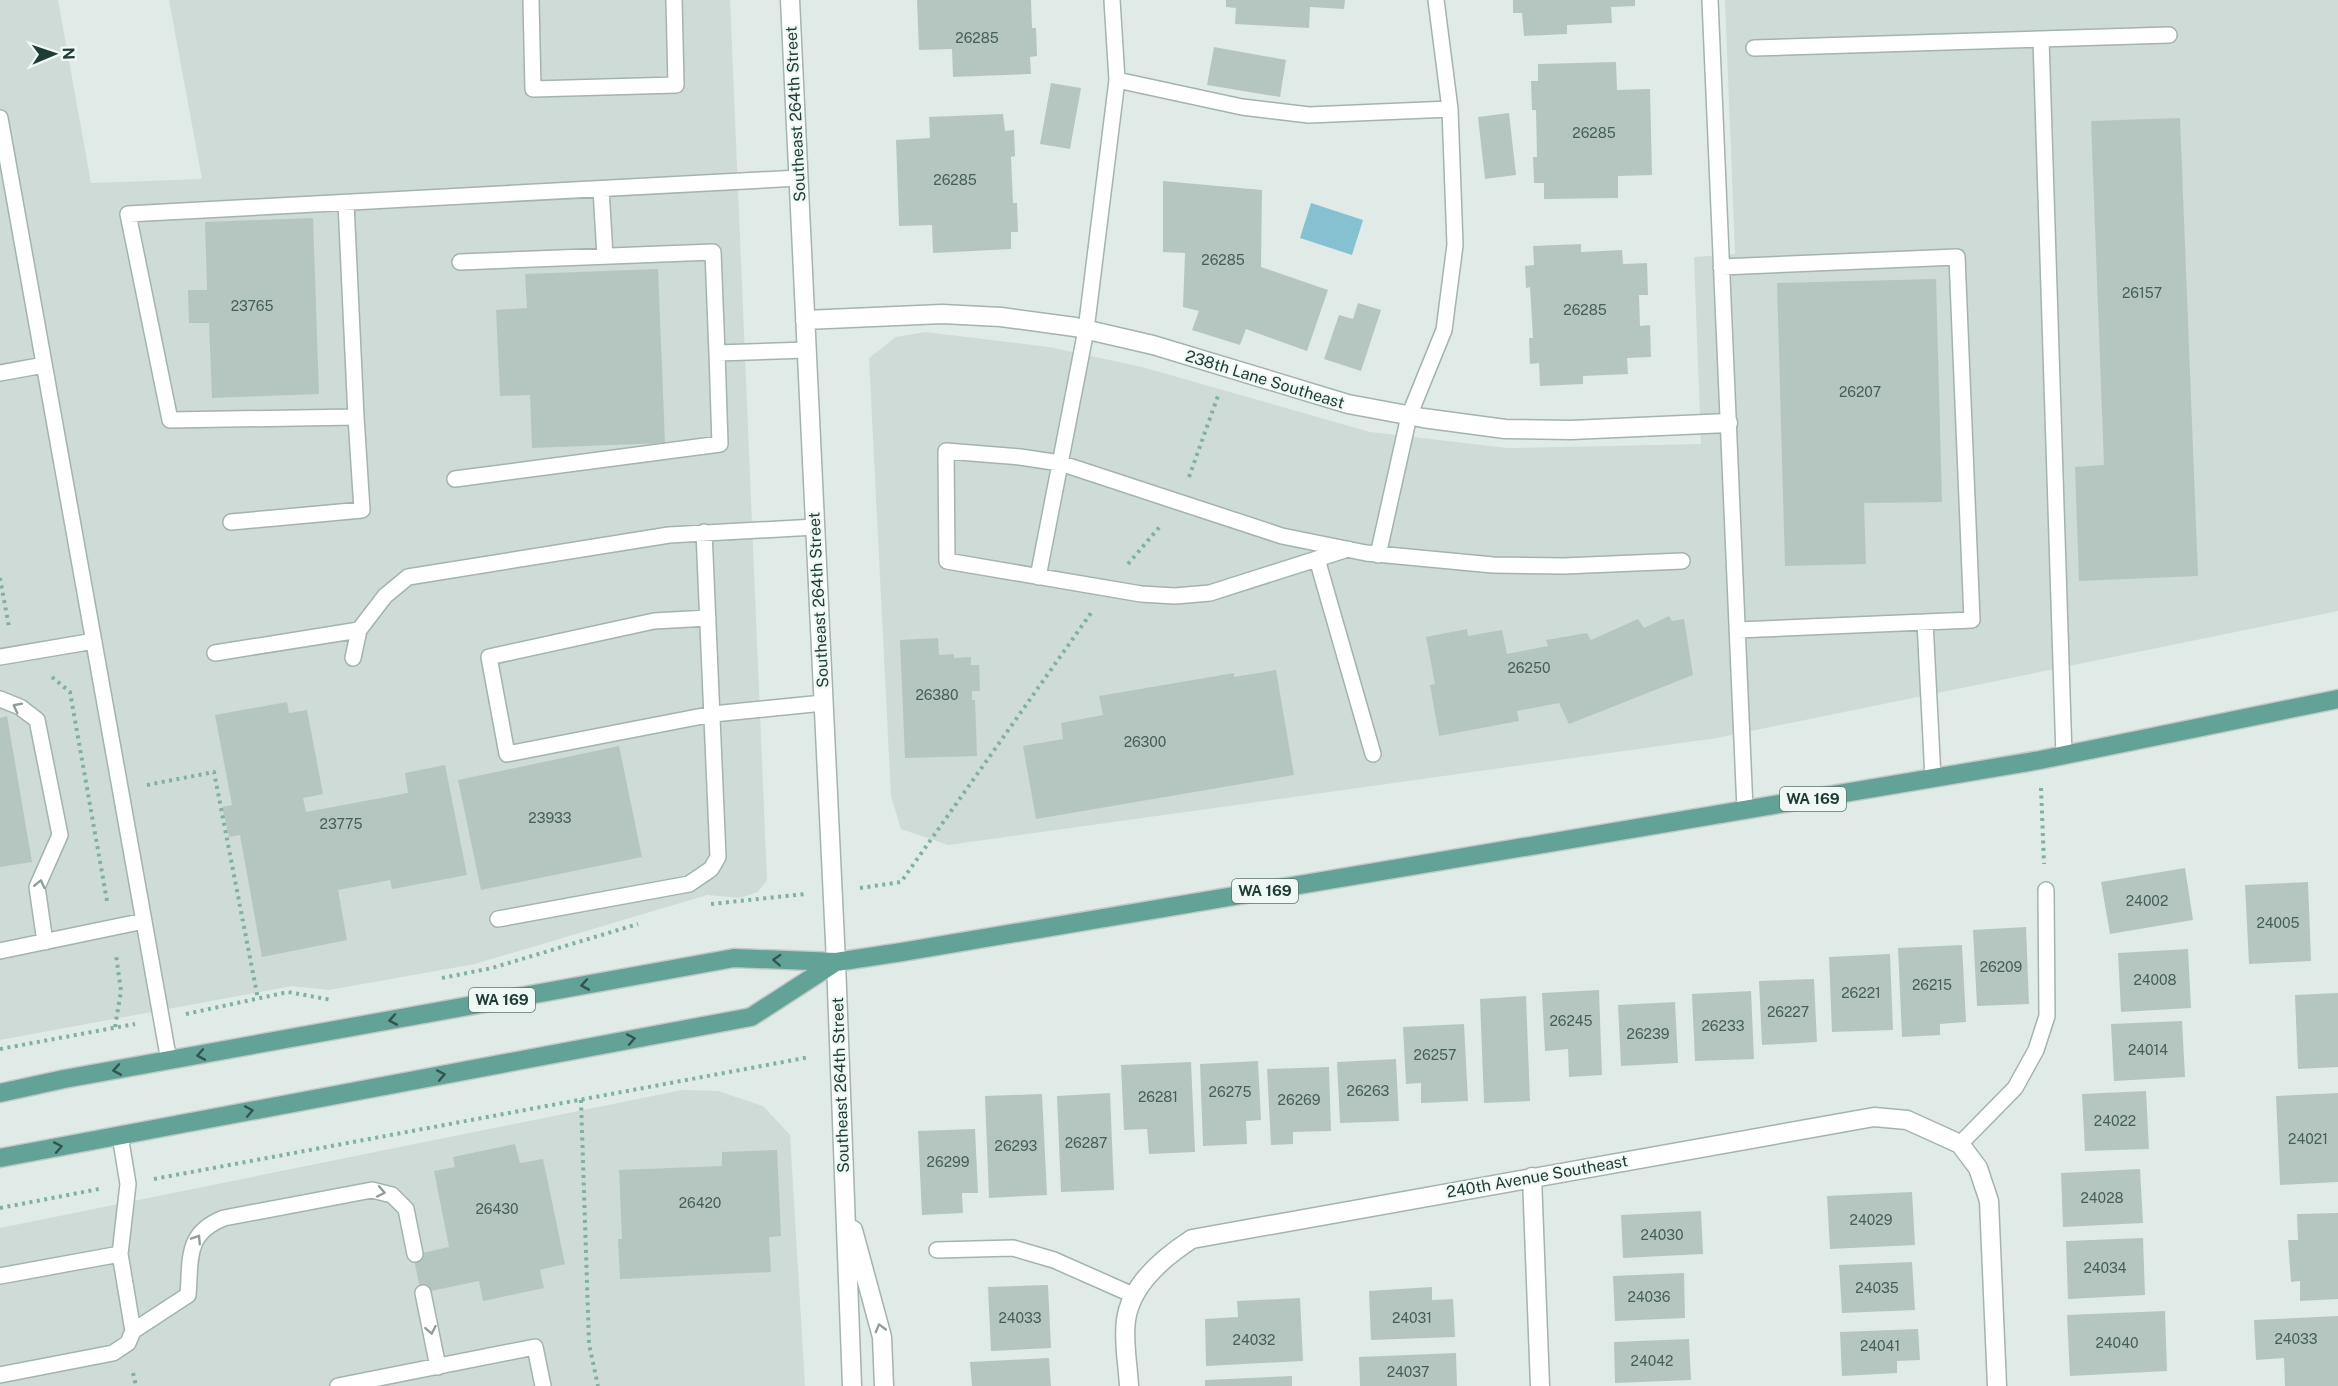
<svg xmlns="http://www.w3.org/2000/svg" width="2338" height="1386" viewBox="0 0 2338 1386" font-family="'Public Sans',sans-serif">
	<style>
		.built { fill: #cedbd6 }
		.water { fill: #86c1d2 }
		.building { fill: #b5c6c0 }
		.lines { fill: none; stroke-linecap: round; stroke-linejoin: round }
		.service-casing { stroke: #a3b3af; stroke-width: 18 }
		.minor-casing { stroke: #a3b3af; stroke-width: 21 }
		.primary-casing { stroke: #c1c8c7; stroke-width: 21 }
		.path { stroke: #80b0a4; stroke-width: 4; stroke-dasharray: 3 4.5; stroke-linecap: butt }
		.service { stroke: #fff; stroke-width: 15 }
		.minor { stroke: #fff; stroke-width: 18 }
		.primary { stroke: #63a296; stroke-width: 18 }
		.oneway { stroke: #909e9b }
		.oneway2 { stroke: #31564f }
		.labels { text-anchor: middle; stroke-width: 4.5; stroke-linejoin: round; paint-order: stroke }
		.number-label { font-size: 14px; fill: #455e59 }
		.shield { fill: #f0f8f5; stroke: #5e7470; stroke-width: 1.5 }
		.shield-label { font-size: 15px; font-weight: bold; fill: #203c37 }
		.street-label { font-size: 16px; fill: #203c37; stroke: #f0f8f5 }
	</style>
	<rect width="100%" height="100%" fill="#e0ebe7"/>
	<!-- built -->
	<path class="built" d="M0 0H58L91 183 202 179 169 0H730L767 880 758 892 740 898 707 895 475 964 329 990 292 986 0 1040Z
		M1725 0H2338V611L1717 738 948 845 901 829 891 796 869 358 896 337 925 332 1049 347 1142 367 1370 432 1508 448 1701 444 1694 257 1735 254Z
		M682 1090 718 1091 763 1106 790 1135 805 1386H0V1228Z"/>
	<!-- water -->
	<path class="water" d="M1311 203 1363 220 1352 255 1300 238Z"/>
	<!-- building -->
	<path class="building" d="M917 0H1031L1032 28H1036L1037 56 1030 57 1031 74 953 77 952 49 919 50Z
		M1226 0H1345L1344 9 1310 7 1309 28 1235 24 1236 8 1226 7Z
		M1513 0H1635V6L1611 7 1612 23 1567 25V34L1524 36 1522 13H1513Z
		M1214 47 1286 60 1280 97 1207 85Z
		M1616 62 1617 90 1650 89 1652 175 1618 176V198L1544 199V183H1534L1533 157H1537L1536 110H1532L1531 81H1538V64Z
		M1051 83 1081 88 1070 149 1040 144Z
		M1509 113 1516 175 1485 179 1478 117Z
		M1003 114 1005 131 1014 130 1015 156 1011 157 1013 203H1017L1018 232H1011V249L933 253 932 225 899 226 896 140 930 138 929 117Z
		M2180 118 2198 576 2079 581 2075 467 2104 465 2091 121Z
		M1163 181 1262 190 1261 267 1328 290 1307 351 1246 329 1240 345 1192 330 1199 311 1183 307 1185 253 1163 252Z
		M313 218 319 394 212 398 209 323H189L188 290H207L205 222Z
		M1581 244V252L1622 250 1623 264 1647 263 1648 295H1639L1640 326 1650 325 1651 357 1627 358 1628 374 1583 376V384L1540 386 1539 363 1530 364 1529 338H1533L1530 287 1526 288 1525 266 1534 265 1533 246Z
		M658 269 665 443 532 448 530 395 500 396 496 310 527 308 525 274Z
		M1936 279 1942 502 1864 503 1866 564 1785 566 1777 283Z
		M1358 303 1381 310 1361 371 1324 359 1339 315 1353 319Z
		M1669 616 1672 621 1684 619 1693 675 1569 724 1559 703 1517 711 1519 721 1439 736 1430 685 1435 684 1426 637 1467 629 1468 636 1502 630 1507 654 1548 646 1546 640 1587 633 1591 640 1638 619 1644 628Z
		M938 638 939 655 954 654V658L971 657V665H979L980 691H972V700H975L977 756 905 758 900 640Z
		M1276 670 1294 775 1036 819 1023 746 1063 739 1061 723 1103 715 1099 696 1234 673V677Z
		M287 702 289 713 307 710 323 794 303 798 306 812 408 793 405 773 445 765 467 875 392 889 390 880 338 890 347 940 262 957 240 835 229 837 222 807 232 805 215 715Z
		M7 716 32 862 0 867V718Z
		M619 746 642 857 481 890 458 780Z
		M2185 868 2193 920 2110 934 2101 882Z
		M2308 882 2311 961 2249 964 2245 885Z
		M2026 927 2029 1004 1977 1006 1973 930Z
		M1962 945 1966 1022 1940 1024V1035L1902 1037 1898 948Z
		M2188 949 2191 1008 2121 1012 2118 953Z
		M1890 954 1893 1030 1832 1032 1829 957Z
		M1814 979 1817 1042 1762 1045 1759 981Z
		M1599 990 1602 1075 1569 1077 1568 1049 1545 1051 1542 993Z
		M1751 991 1754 1059 1695 1061 1692 994Z
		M2338 993V1067L2298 1069 2295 995Z
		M1526 996 1530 1101 1484 1103 1480 999Z
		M1675 1002 1678 1063 1621 1066 1618 1005Z
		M2182 1021 2185 1077 2114 1081 2111 1024Z
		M1464 1024 1468 1101 1421 1103V1083L1406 1084 1403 1027Z
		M1396 1059 1399 1121 1340 1123 1337 1062Z
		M1258 1061 1261 1120 1246 1121 1247 1144 1203 1146 1200 1064Z
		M1191 1062 1195 1152 1149 1154 1147 1129 1124 1130 1121 1065Z
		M1329 1067 1331 1131 1293 1132V1144L1271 1145 1267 1069Z
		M2146 1091 2149 1149 2085 1151 2082 1094Z
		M1110 1093 1114 1190 1061 1192 1057 1096Z
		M2338 1093V1182L2280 1185 2276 1096Z
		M1042 1094 1047 1195 989 1198 985 1096Z
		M975 1129 978 1193H962L963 1213 922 1215 918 1131Z
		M515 1144 520 1163 543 1159 565 1264 540 1270 544 1288 483 1301 479 1281 421 1293 413 1255 449 1247 434 1171 455 1167 453 1157Z
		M777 1150 781 1236 769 1237 771 1272 620 1279 618 1239H622L619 1170 722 1166V1152Z
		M2140 1169 2143 1223 2063 1227 2061 1173Z
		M1912 1192 1915 1245 1830 1249 1827 1196Z
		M1701 1211 1703 1254 1623 1258 1621 1215Z
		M2338 1213V1299L2300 1301V1281L2291 1282 2288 1240H2298L2297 1214Z
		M2143 1238 2145 1295 2068 1299 2066 1241Z
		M1912 1262 1915 1310 1842 1313 1839 1265Z
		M1684 1273 1685 1318 1615 1321 1613 1276Z
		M1048 1285 1051 1348 991 1351 988 1287Z
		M1432 1287V1300L1453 1299 1455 1337 1371 1340 1369 1291Z
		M1300 1298 1303 1361 1206 1366 1205 1319 1238 1317 1237 1301Z
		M2165 1311 2167 1371 2070 1376 2067 1315Z
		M2338 1316V1386H2285L2284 1358 2256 1360 2254 1320Z
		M1918 1329 1920 1360 1897 1361V1373L1842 1376 1840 1332Z
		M1689 1339 1691 1380 1615 1383 1614 1342Z
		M1456 1353 1457 1386H1360L1359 1357Z
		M1049 1358 1051 1386H972L970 1362Z
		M1292 1376V1386H1205V1380Z"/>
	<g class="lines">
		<!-- service casing -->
		<g class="service-casing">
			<path id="service" d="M531 0 533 89 676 85 674 0
				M1710 0 1745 810
				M2041 39 2064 756
				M1754 48 2169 35
				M1117 80 1242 107 1309 115 1450 109
				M0 118 169 1061
				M601 189 605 256
				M346 203 356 417 170 420 128 214 799 178
				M460 262 713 252 717 353 807 350
				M1721 267 1957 257 1972 620 1737 630
				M0 373 44 365
				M455 479 720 444 717 353
				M231 522 362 510 356 417
				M1348 549 1210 593 1175 596 1141 594 947 561 946 451 1020 457 1060 463 1282 536 1366 553 1493 565 1564 566 1682 561
				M1378 555 1409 416 1444 330 1455 245 1450 109 1436 0
				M1317 559 1373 754
				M1038 577 1086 330 1117 80 1112 0
				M708 618 654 621 489 657 507 754 713 714 823 703
				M1925 622 1933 778
				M215 653 359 630
				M0 657 94 641
				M353 658 359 630 385 596 408 577 669 535 815 527
				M0 699 20 707 37 720 60 835 37 887 45 942
				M498 919 689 884 711 869 718 857 704 532
				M0 951 144 921
				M1960 1144 2015 1088 2036 1050 2047 1016 2046 890
				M937 1250 1013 1248 1054 1260 1133 1295
				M0 1276 120 1254
				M423 1293 438 1367
				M133 1331 188 1295C191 1259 185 1233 224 1218L372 1190 392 1195 406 1209 415 1254
				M0 1375 113 1353 128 1343 133 1331 120 1254 128 1184 120 1135
				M338 1386 535 1347 543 1386"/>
		</g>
		<!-- minor casing -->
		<g class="minor-casing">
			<path id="minor" d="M790 0 836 962 852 1386
				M805 320 942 314 1001 317 1075 327 1153 345 1348 404 1423 418 1505 429 1571 430 1728 423
				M1532 1177 1540 1386
				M853 1230 882 1337 884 1386
				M1129 1386C1128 1365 1123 1341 1126 1320 1131 1284 1164 1257 1192 1239L1874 1117 1907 1120 1960 1144 1978 1168 1989 1201 1997 1386"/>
		</g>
		<!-- primary casing -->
		<g class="primary-casing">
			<path id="primary" d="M0 1093 64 1079 734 958 836 962 902 952 2040 760 2338 699
				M0 1158 751 1017 836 962"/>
		</g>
		<!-- path -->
		<path class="path" d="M1189 477 1219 393
			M1128 564 1162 524
			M0 578 9 627
			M52 677 70 692 107 901
			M147 785 214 772 258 999
			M2041 788 2044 864
			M860 888 901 882 1091 613
			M711 904 805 894
			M442 978 492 968 638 924
			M186 1014 288 992 332 1000
			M115 1027 121 991 116 955
			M0 1049 135 1024
			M581 1100 589 1344 598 1386
			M154 1179 810 1057
			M0 1208 99 1189
			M133 1373 136 1386"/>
		<!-- service -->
		<use href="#service" class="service"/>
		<!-- minor -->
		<use href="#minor" class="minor"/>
		<!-- primary -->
		<use href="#primary" class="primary"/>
	</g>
	<!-- one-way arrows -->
	<defs><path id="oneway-chevron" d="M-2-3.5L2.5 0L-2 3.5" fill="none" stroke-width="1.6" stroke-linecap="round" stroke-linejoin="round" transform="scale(1.5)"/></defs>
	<g class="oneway">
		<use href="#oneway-chevron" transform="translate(17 707) rotate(-153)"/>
		<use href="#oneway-chevron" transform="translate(40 884) rotate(-77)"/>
		<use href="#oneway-chevron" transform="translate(381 1192) rotate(11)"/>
		<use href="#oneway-chevron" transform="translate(197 1239) rotate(-57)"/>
		<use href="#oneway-chevron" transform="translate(880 1328) rotate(-105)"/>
		<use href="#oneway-chevron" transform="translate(431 1330) rotate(79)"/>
	</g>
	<g class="oneway2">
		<use href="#oneway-chevron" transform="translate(777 960) rotate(-177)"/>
		<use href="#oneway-chevron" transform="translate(585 985) rotate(170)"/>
		<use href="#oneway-chevron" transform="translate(393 1020) rotate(170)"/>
		<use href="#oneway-chevron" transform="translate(631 1039) rotate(-11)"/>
		<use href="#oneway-chevron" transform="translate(201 1055) rotate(170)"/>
		<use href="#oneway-chevron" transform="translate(117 1070) rotate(170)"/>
		<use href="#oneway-chevron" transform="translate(441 1075) rotate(-11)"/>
		<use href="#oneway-chevron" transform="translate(249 1111) rotate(-11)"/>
		<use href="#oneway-chevron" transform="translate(58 1147) rotate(-11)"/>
	</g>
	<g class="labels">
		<!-- number labels -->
		<g class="number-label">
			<text x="977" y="43">26285</text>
			<text x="1594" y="138">26285</text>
			<text x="955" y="185">26285</text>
			<text x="1223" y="265">26285</text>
			<text x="2142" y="298">26157</text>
			<text x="252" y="311">23765</text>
			<text x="1585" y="315">26285</text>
			<text x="1860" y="397">26207</text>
			<text x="1529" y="673">26250</text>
			<text x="937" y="700">26380</text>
			<text x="1145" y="747">26300</text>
			<text x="550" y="823">23933</text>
			<text x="341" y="829">23775</text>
			<text x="2147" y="906">24002</text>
			<text x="2278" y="928">24005</text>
			<text x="2001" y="972">26209</text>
			<text x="2155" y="985">24008</text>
			<text x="1932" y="990">26215</text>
			<text x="1861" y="998">26221</text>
			<text x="1788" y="1017">26227</text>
			<text x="1571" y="1026">26245</text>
			<text x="1723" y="1031">26233</text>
			<text x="1648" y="1039">26239</text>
			<text x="2148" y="1055">24014</text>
			<text x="1435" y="1060">26257</text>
			<text x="1368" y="1096">26263</text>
			<text x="1230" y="1097">26275</text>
			<text x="1158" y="1102">26281</text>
			<text x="1299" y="1105">26269</text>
			<text x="2115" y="1126">24022</text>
			<text x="2308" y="1144">24021</text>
			<text x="1086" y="1148">26287</text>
			<text x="1016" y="1151">26293</text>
			<text x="948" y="1167">26299</text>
			<text x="2102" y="1203">24028</text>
			<text x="700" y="1208">26420</text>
			<text x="497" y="1214">26430</text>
			<text x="1871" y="1225">24029</text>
			<text x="1662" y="1240">24030</text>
			<text x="2105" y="1273">24034</text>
			<text x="1877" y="1293">24035</text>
			<text x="1649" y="1302">24036</text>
			<text x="1020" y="1323">24033</text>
			<text x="1412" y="1323">24031</text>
			<text x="2296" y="1344">24033</text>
			<text x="1254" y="1345">24032</text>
			<text x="2117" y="1348">24040</text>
			<text x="1880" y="1351">24041</text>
			<text x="1652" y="1366">24042</text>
			<text x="1408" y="1377">24037</text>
		</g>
		<!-- shield labels -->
		<g class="shield">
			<rect x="1780" y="787" width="66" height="24" rx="4.5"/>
			<rect x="1232" y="879" width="66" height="24" rx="4.5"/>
			<rect x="469" y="988" width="66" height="24" rx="4.5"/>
		</g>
		<g class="shield-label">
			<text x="1813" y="804">WA 169</text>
			<text x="1265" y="896">WA 169</text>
			<text x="502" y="1005">WA 169</text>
		</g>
		<!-- street labels -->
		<g class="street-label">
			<text transform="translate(795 114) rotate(-93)" y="6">Southeast 264th Street</text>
			<text transform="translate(1265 379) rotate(17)" y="6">238th Lane Southeast</text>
			<text transform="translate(818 600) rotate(-93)" y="6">Southeast 264th Street</text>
			<text transform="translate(840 1085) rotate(-92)" y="6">Southeast 264th Street</text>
			<text transform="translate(1537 1176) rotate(-10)" y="6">240th Avenue Southeast</text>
		</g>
	</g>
	<!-- north arrow -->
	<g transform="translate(54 54) rotate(88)" stroke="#f0f8f5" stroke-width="4.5" paint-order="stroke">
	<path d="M0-4.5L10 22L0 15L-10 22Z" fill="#203c37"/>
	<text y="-9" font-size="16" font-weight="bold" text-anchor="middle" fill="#203c37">N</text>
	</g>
</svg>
